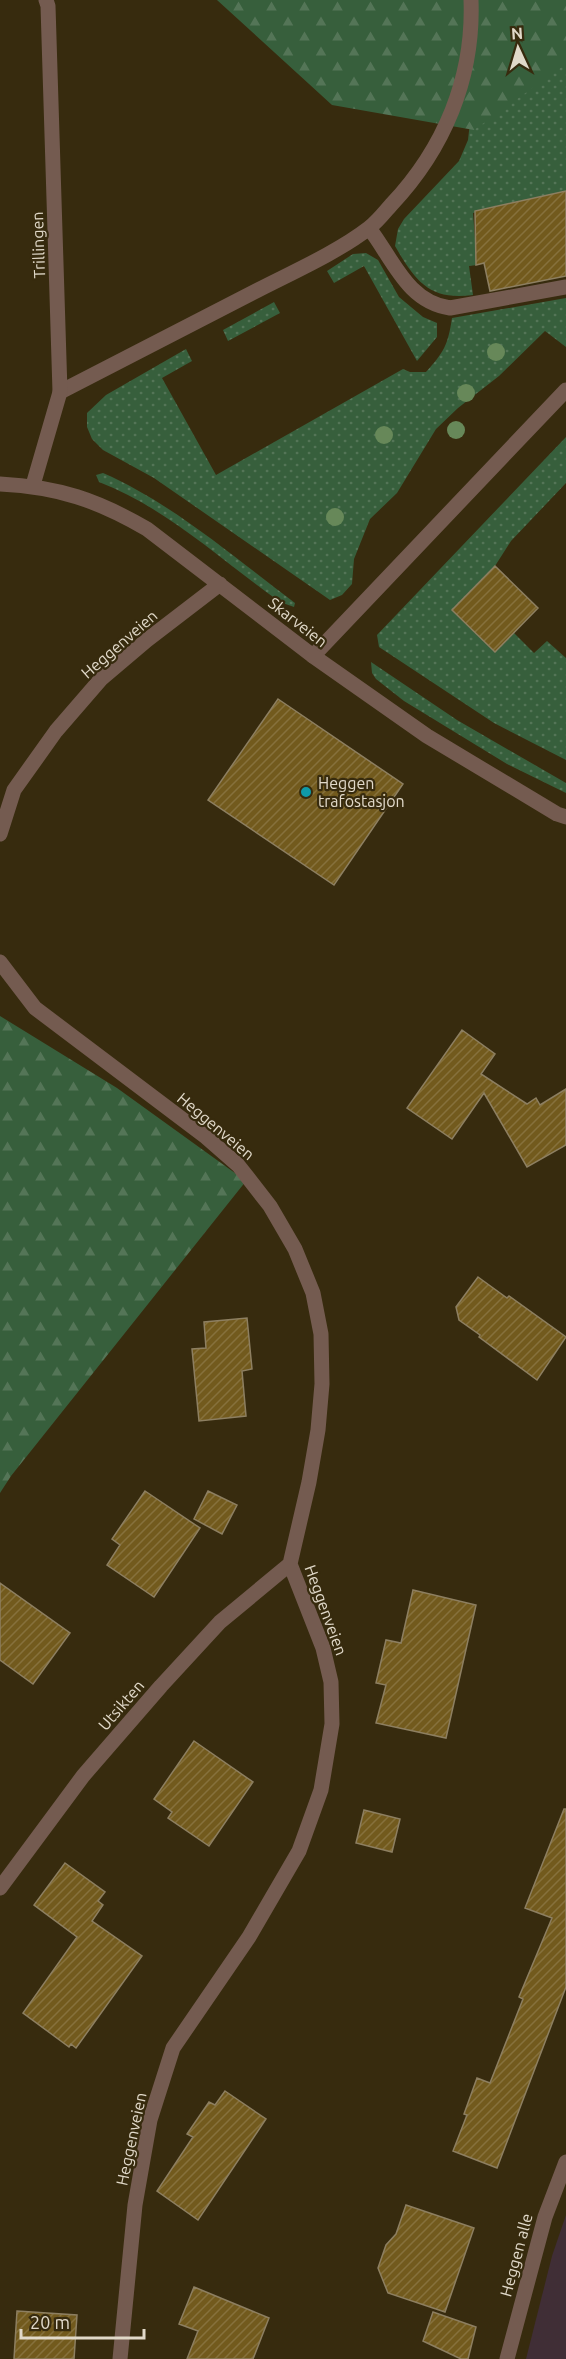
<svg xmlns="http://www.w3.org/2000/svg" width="566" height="2359" viewBox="0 0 566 2359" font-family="Ubuntu,sans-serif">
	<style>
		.commercial { fill: #402e36 }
		.grass { fill: url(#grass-dots) }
		.forest { fill: url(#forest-firs) }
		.building { fill: url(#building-hatch); stroke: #8d7f61; stroke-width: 1.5 }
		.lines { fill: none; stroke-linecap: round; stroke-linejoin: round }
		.service { stroke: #745b50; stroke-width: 15 }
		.minor { stroke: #745b50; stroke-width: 15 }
		.tree { fill: #678859 }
		.culture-dot { fill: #0f9aa8; stroke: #372b0e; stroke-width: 2 }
		.labels { text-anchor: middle; stroke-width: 4.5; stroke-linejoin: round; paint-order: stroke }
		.street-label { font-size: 16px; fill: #e1d9c9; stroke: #372b0e }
		.poi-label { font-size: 16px; fill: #e1d9c9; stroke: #372b0e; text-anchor: start }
	</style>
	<defs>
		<pattern id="grass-dots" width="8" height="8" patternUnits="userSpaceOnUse" patternTransform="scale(1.5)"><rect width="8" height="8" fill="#375f3c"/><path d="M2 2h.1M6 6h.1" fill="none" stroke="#547557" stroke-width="1.8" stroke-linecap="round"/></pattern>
		<pattern id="forest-firs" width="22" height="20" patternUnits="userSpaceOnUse" patternTransform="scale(1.5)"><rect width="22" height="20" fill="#375f3c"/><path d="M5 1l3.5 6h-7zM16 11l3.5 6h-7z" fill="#547557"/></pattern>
		<pattern id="building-hatch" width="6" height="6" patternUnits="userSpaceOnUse" patternTransform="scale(1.5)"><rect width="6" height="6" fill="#725a1d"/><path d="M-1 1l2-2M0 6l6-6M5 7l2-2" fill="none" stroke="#86713c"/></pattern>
	</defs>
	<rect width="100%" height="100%" fill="#372b0e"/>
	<!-- commercial -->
	<path class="commercial" d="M566 2215V2359H526L552 2256Z"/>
	<!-- grass -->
	<path class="grass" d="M566 0V195L473 213 477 265 469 266 473 295C430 301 415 281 395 246L398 229 404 219 459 161 468 140 472 104Z
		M366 253 378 260 399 297 423 317 437 323V337L417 361 364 266 334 283 327 271 353 254Z
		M566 298V347L545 331 499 376 458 408 436 429 397 493 370 519 354 559 352 584 342 595 330 600 154 478 103 450 92 439 87 427V413L106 395 186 349 192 361 162 378 216 475 403 369 410 372H426C444 352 448 345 452 318Z
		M274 302 280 313 228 341 223 330Z
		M566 437V483L511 541 495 566 452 610 495 652 514 633 534 653 547 641 566 658V760L494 723 379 647 377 635Z
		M103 473C172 503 235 558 295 603L294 607 280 602C222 561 167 508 99 482L96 475Z
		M371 662 457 720 566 783V793L507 764 404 701 376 679 372 673Z"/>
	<!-- forest -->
	<path class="forest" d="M217 0H566V64L474 130 332 105Z
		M0 1016 117 1088 246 1181 11 1476 0 1493Z"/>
	<!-- building -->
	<path class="building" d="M566 191V276L490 291 484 263 476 265 475 211Z
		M495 566 538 608 495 652 452 610Z
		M278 699 403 784 334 885 208 800Z
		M462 1030 495 1054 481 1074 527 1104 536 1098 540 1105 566 1089V1145L527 1167 484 1093 452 1139 407 1108Z
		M478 1277 507 1298 509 1296 566 1337 537 1380 479 1337 480 1335 459 1320 456 1307Z
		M247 1318 252 1369 242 1371 246 1416 199 1421 192 1349 206 1348 204 1322Z
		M145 1491 200 1528 154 1597 107 1565 120 1545 112 1539Z
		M208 1491 237 1505 222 1534 194 1519Z
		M0 1583 70 1633 33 1684 0 1660Z
		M413 1590 476 1605 446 1738 376 1723 386 1685 376 1683 386 1640 401 1643Z
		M194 1741 253 1782 209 1846 168 1818 172 1812 154 1799Z
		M564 1809H566V1987L497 2168 453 2151 467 2115 464 2114 477 2078 490 2083 523 1999 519 1997 552 1918 525 1908Z
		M364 1810 400 1819 392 1852 356 1843Z
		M65 1863 105 1892 98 1901 103 1905 92 1921 142 1956 76 2048 71 2044 69 2047 23 2013 77 1937 34 1905Z
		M225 2091 266 2119 198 2220 157 2191 193 2137 187 2134 209 2102 215 2105Z
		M406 2205 474 2228 445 2312 388 2293 378 2268 386 2245 396 2234Z
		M194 2287 269 2318 253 2359H187L198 2331 179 2324Z
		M17 2311 77 2315 74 2359H14Z
		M433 2312 476 2327 468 2359H461L423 2341Z"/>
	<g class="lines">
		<!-- service -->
		<path class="service" d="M369 228C393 259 407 302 450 308L566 287
			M60 392C126 358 192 324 258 290 293 272 338 252 369 228 377 222 384 213 391 205 444 149 474 78 471 0
			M313 656 566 390"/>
		<!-- minor -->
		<path class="minor" d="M0 484C59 487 97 500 147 529L313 656 427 736 557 814 566 817
			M33 485 60 392 48 6 46 0
			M0 834 14 790 56 731 101 679 147 640 220 584
			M0 962 35 1008 206 1137 238 1165 270 1206 295 1249 313 1293 321 1334 322 1384 318 1430 309 1482 290 1564 323 1648 331 1682 332 1724 321 1790 299 1851 249 1937 173 2048 150 2120 135 2205 120 2359
			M0 1888 83 1776 161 1686 220 1622 290 1564
			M507 2359 545 2217 566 2162"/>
	</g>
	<!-- trees -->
	<g class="tree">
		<circle cx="496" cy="352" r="9"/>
		<circle cx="466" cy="393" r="9"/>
		<circle cx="456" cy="430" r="9"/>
		<circle cx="384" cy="435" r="9"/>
		<circle cx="335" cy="517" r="9"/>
	</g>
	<!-- markers -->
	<circle class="culture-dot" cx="306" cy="792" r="6"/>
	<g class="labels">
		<!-- street labels -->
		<g class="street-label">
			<text transform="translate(38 245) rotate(-92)" y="6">Trillingen</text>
			<text transform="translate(298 622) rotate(38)" y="6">Skarveien</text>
			<text transform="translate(119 644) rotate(-41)" y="6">Heggenveien</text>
			<text transform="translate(216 1126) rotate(40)" y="6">Heggenveien</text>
			<text transform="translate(326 1610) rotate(70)" y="6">Heggenveien</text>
			<text transform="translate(121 1705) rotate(-49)" y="6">Utsikten</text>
			<text transform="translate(131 2139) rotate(-78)" y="6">Heggenveien</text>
			<text transform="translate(516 2255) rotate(-75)" y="6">Heggen alle</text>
		</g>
		<!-- poi labels -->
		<g class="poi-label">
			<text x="318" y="789">Heggen<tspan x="318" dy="18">trafostasjon</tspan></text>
		</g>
	</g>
	<!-- north arrow -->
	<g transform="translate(518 48) rotate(356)" stroke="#372b0e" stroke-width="4.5" paint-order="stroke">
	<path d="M0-4.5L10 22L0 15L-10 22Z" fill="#e1d9c9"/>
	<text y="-9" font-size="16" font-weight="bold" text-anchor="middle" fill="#e1d9c9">N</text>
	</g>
	<!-- scale -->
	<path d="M21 2329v9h123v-9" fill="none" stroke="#e1d9c9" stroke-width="3"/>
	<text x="30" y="2329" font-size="18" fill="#e1d9c9" stroke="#372b0e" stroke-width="4.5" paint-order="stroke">20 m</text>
</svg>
